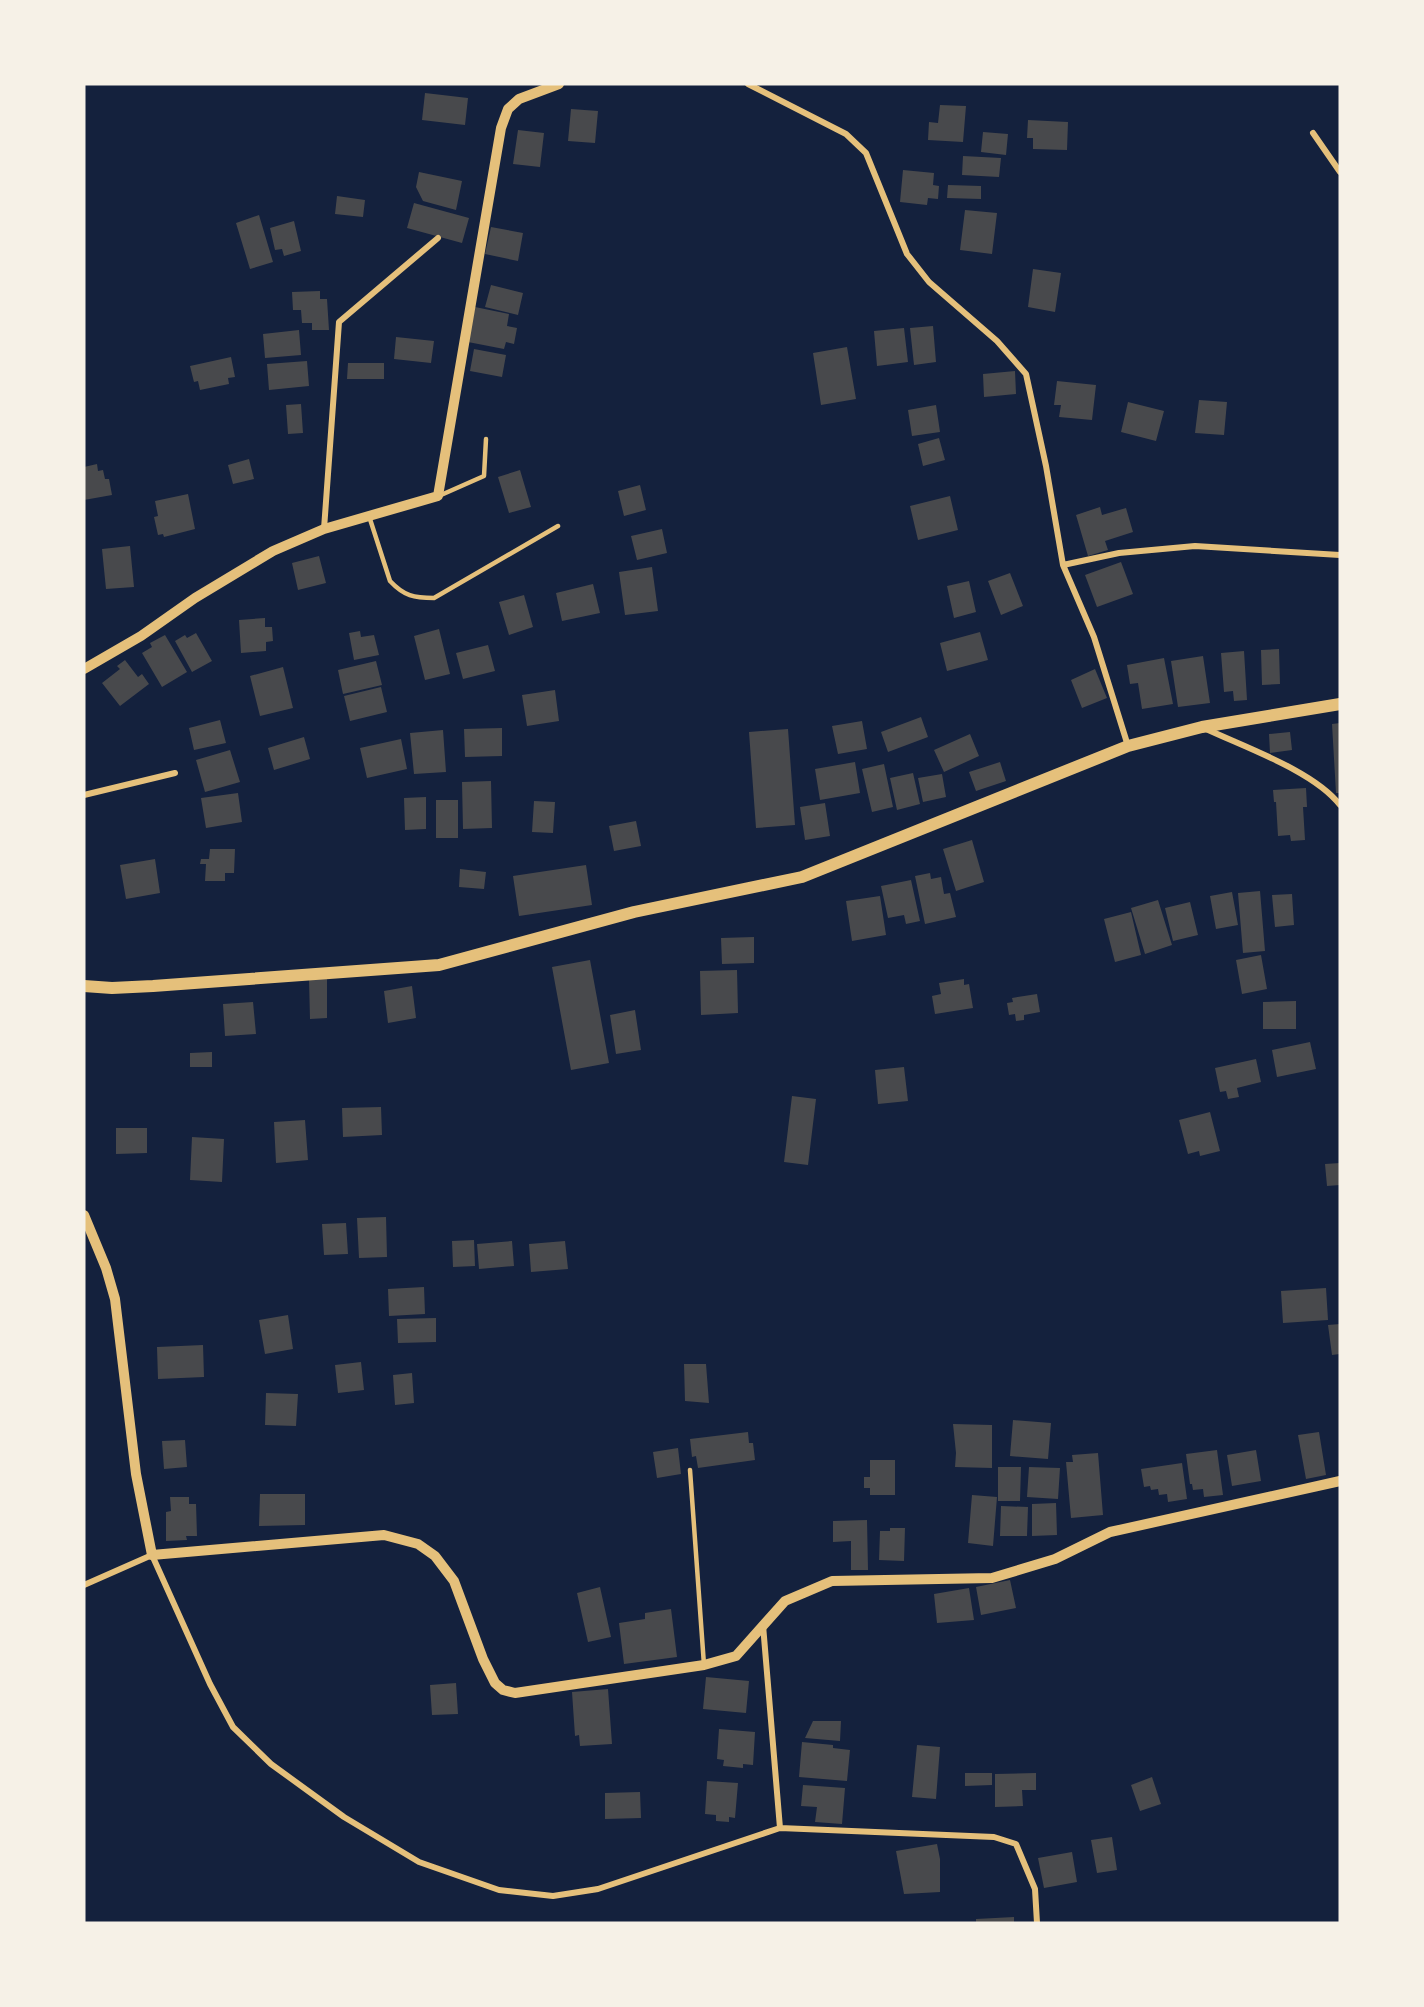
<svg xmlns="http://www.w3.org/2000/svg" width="1424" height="2007" viewBox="0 0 1424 2007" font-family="Cabin,sans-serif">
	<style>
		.building { fill: #48494c }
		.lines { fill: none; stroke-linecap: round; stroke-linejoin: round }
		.service { stroke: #e5c07b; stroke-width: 4.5 }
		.minor { stroke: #e5c07b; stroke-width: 6 }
		.tertiary { stroke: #e5c07b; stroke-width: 10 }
		.secondary { stroke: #e5c07b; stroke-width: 12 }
	</style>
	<rect width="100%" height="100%" fill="#14213d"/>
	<!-- building -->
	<path class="building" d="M425 93 468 98 465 125 422 120Z
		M940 105 966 106 963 142 928 140 929 122 938 123Z
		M571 109 598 111 595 143 568 141Z
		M1028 120 1068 122 1067 150 1033 149V138H1027Z
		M518 130 544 133 540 167 513 164Z
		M983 132 1008 134 1006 155 981 152Z
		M963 156 1001 158 999 177 962 175Z
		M903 170 934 173 933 185 939 186 938 199 928 198 927 205 900 202Z
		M419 172 462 181 456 210 423 201 416 187Z
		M948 185 981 186V199L947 198Z
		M337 196 365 200 363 217 335 214Z
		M414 203 469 218 462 243 407 228Z
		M965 210 997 213 992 254 960 250Z
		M259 215 273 262 250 269 236 223Z
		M294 221 301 251 284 256 282 249 275 250 270 228Z
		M491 227 523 233 518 261 485 254Z
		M1033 269 1061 273 1055 312 1028 307Z
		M491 285 523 293 518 315 485 307Z
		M320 291V299H327L329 330H312V323H302L301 310H293L292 292Z
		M475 307 509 314 507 326 517 328 514 344 506 342 504 349 468 342Z
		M933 326 936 362 914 365 910 328Z
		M904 328 908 362 877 366 874 331Z
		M299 330 301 355 265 358 263 334Z
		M396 337 434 341 431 363 394 359Z
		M847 347 856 399 821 405 813 353Z
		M474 349 506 355 502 377 470 371Z
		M231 357 235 377 228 378 229 384 200 390 198 381 194 382 190 366Z
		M307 361 309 386 269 390 267 364Z
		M348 363H384V379H347Z
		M1015 371 1016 394 984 397 983 374Z
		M1057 381 1096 385 1092 420 1059 417 1061 405H1054Z
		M1199 400 1227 402 1224 435 1195 433Z
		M1128 402 1164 411 1156 441 1121 432Z
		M301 404 303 433 288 434 286 405Z
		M936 405 940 432 912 436 908 410Z
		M939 438 945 460 923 466 918 444Z
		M249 459 254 479 233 484 228 465Z
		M97 464 98 471 103 470 105 479H109L112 495 84 500V467Z
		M520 470 531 507 509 513 498 477Z
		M640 485 646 510 624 516 618 491Z
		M188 494 195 529 164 537 163 534 158 535 154 517 158 516 155 501Z
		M950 496 958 530 918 540 910 506Z
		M1100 507 1102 515 1126 508 1133 532 1105 541 1108 550 1088 556 1076 515Z
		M662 529 667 553 637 560 631 536Z
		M130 546 134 587 106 589 102 549Z
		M319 556 326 583 298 590 292 563Z
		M1121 562 1133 594 1097 607 1085 575Z
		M652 567 658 611 625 615 619 572Z
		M1010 573 1023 606 1001 615 988 581Z
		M969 581 976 612 954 618 947 586Z
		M593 584 600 613 562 621 556 593Z
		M524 595 533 627 509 635 499 602Z
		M265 618V627H272L273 641 266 642V651L241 653 239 620Z
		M439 629 450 674 425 680 414 636Z
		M360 631 361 637 374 635 379 655 354 660 349 633Z
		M980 632 988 660 947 671 940 643Z
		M196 633 212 661 192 672 175 641 185 635 187 638Z
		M165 635 187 672 162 687 142 653 152 647 150 643Z
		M488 645 495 671 463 679 456 653Z
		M1279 649 1280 684 1262 685 1261 650Z
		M1244 651 1247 700 1234 701 1233 691 1224 692 1221 653Z
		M1203 656 1210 703 1178 707 1171 661Z
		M1164 658 1173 704 1142 709 1138 683 1130 684 1127 665Z
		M125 660 138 677 142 674 149 684 120 706 102 683 120 669 117 666Z
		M376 661 382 685 343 694 338 670Z
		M283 667 293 708 260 716 250 676Z
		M1095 669 1107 698 1082 708 1071 680Z
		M381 687 387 712 350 721 344 696Z
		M555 690 559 721 527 726 522 695Z
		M921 717 928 737 888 752 881 732Z
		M220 720 226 743 194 750 189 728Z
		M862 721 867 749 838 754 832 726Z
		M1340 723V793H1336L1332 724Z
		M502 728V756L465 757 464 729Z
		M788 729 795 825 756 828 749 732Z
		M443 730 446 772 414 774 410 733Z
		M1290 732 1292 750 1270 753 1269 734Z
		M970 734 979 756 944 772 934 750Z
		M304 737 310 759 274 770 268 748Z
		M401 739 407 769 367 778 360 748Z
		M230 750 240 782 205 792 196 760Z
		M855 762 860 793 820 800 815 769Z
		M1000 762 1006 781 976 791 969 772Z
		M884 764 893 807 872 812 862 769Z
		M913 773 920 804 897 810 890 778Z
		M942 774 946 797 923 802 918 778Z
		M491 781 492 828 463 829 462 782Z
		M1306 788 1307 807H1303L1305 840 1291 841 1290 835 1278 836 1276 802H1274L1273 790Z
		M238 793 242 822 206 828 201 798Z
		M426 797V829L405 830 404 798Z
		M436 800H458V838H436Z
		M534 801 555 802 553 833 532 832Z
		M825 803 830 836 805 840 800 807Z
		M636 821 641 846 614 851 609 826Z
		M972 840 984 882 956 891 943 849Z
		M210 849H235L234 873H225V881H205L206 864H200L201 859H209Z
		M155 859 160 893 126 899 120 865Z
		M586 865 592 905 519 916 513 876Z
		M460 869 486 872 484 889 459 887Z
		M930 873 931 879 941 877 944 894 950 893 956 917 925 924 915 876Z
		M911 880 920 921 906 924 904 915 888 918 881 886Z
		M1260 891 1265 951 1243 953 1238 893Z
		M1232 892 1238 925 1216 929 1210 896Z
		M1292 894 1294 925 1275 927 1272 895Z
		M880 896 886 935 852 941 846 901Z
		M1158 900 1172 945 1145 954 1131 908Z
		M1190 902 1198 935 1173 941 1165 908Z
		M1131 912 1141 955 1115 962 1104 919Z
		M754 937V963L722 964 721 938Z
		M1261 955 1267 989 1242 994 1236 960Z
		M590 960 609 1063 571 1070 552 967Z
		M737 970 738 1013 701 1015 700 971Z
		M309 979H327V1018L310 1019Z
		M964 979V985L969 984 973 1008 935 1014 932 996 941 994 939 983Z
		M412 986 416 1018 388 1023 384 991Z
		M1037 994 1040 1012 1024 1015V1020L1016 1021 1015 1014 1009 1015 1007 1003 1013 1002 1012 998Z
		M1296 1001V1029H1263V1002Z
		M253 1002 256 1034 225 1036 223 1004Z
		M635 1010 641 1050 616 1054 610 1015Z
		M1310 1042 1316 1069 1277 1077 1272 1050Z
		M212 1052V1067H190V1053Z
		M1256 1059 1261 1082 1237 1088 1239 1097 1228 1099 1226 1091 1220 1092 1215 1068Z
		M904 1067 908 1101 878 1104 875 1070Z
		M792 1096 816 1099 808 1165 784 1162Z
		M381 1107 382 1135 343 1137 342 1108Z
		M1210 1112 1220 1151 1200 1156 1199 1151 1188 1154 1179 1120Z
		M305 1120 308 1160 276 1163 274 1122Z
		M116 1128H147V1153L116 1154Z
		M192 1137 224 1139 222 1182 190 1180Z
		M1340 1163V1185L1327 1186 1325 1164Z
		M386 1217 387 1257 359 1258 357 1218Z
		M346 1223 348 1254 324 1255 322 1224Z
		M474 1240 475 1266 453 1267 452 1241Z
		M512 1241 514 1266 479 1269 477 1244Z
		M565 1241 568 1269 531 1272 529 1244Z
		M424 1287 425 1314 389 1316 388 1289Z
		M1326 1288 1328 1320 1283 1323 1281 1291Z
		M288 1315 293 1349 265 1354 259 1320Z
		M436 1318V1342L398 1343 397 1319Z
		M1340 1324V1354L1332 1355 1328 1325Z
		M203 1345 204 1377 158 1379 157 1347Z
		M361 1362 364 1390 338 1393 335 1365Z
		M684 1364H706L709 1403 685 1401Z
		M412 1373 414 1403 395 1405 393 1375Z
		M266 1393 298 1394 296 1426 265 1425Z
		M1013 1420 1051 1423 1048 1459 1010 1456Z
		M953 1424 992 1425V1468L955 1467 956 1453Z
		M748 1432 749 1443H753L755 1460 698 1468 696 1456 692 1457 690 1439Z
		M1319 1432 1326 1475 1306 1479 1298 1435Z
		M185 1440 187 1467 164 1469 162 1441Z
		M678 1448 681 1474 657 1478 653 1452Z
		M1217 1450 1223 1495 1204 1497 1203 1489 1193 1490 1192 1484H1190L1186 1454Z
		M1256 1450 1261 1481 1232 1486 1227 1455Z
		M1098 1453 1103 1515 1071 1518 1066 1462H1073L1072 1455Z
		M870 1460H895V1495H870V1488H864V1477H870Z
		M1182 1463 1187 1499 1168 1502 1167 1494 1159 1495 1158 1489 1151 1490 1150 1486 1144 1487 1141 1469Z
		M998 1467H1021L1020 1501H998Z
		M1029 1467 1060 1468 1058 1499 1027 1497Z
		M260 1494H305V1525L259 1526Z
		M972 1495 997 1497 993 1546 968 1543Z
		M170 1497H189V1504H196L197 1536H186L187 1540 166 1541V1512L171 1511Z
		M1056 1503 1057 1535 1032 1536V1504Z
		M1001 1506 1028 1507 1027 1536H1000Z
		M867 1520 868 1570H851V1541L833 1542V1521Z
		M890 1528H905L904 1561 879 1560 880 1531H890Z
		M1010 1580 1016 1608 981 1615 976 1587Z
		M600 1587 611 1637 588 1642 577 1593Z
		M969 1588 974 1620 937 1623 934 1594Z
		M671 1609 677 1657 624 1664 619 1623 645 1619V1613Z
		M706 1677 749 1681 746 1713 703 1709Z
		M456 1683 458 1714 432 1715 430 1685Z
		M608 1689 612 1744 580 1746 579 1735 575 1736 572 1692Z
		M813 1721H841L840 1741 805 1738Z
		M719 1729 755 1732 753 1765 743 1764V1768L723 1766 724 1760 717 1759Z
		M802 1742 833 1745V1748L850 1750 847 1781 799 1777Z
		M917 1745 940 1747 936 1799 912 1797Z
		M965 1773H992V1785L965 1786Z
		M1036 1773V1790H1022L1023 1806 995 1807V1774Z
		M1152 1777 1161 1804 1140 1811 1131 1785Z
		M707 1781 738 1783 735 1818 729 1817V1822L716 1821V1815L705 1814Z
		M803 1785 845 1788 842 1824 815 1822 817 1807 801 1806Z
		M640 1792 641 1818 605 1819V1793Z
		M1112 1837 1117 1870 1097 1873 1091 1840Z
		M937 1844 940 1859V1892L904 1894 896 1851Z
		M1072 1852 1077 1882 1044 1888 1038 1858Z
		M1014 1917V1923H976V1919Z"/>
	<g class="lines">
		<!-- service -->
		<path class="service" d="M441 495 484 476 486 439
			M369 516 390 581C404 596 414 598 434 598L558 526
			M690 1470 704 1665"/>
		<!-- minor -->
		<path class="minor" d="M748 84 846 134 866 153 907 254 929 282 997 341 1026 374 1046 466 1063 565 1094 637 1128 746
			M1313 133 1340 172
			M324 529 339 322 438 238
			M1063 565 1119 553 1195 546 1340 555
			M1204 728C1244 747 1314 771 1340 805
			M84 795 175 773
			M84 1585 152 1555 210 1684 233 1727 271 1764 344 1817 419 1862 499 1890 553 1896 598 1889 780 1828 994 1837 1016 1844 1035 1889 1037 1923
			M763 1625 780 1828"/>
		<!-- tertiary -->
		<path class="tertiary" d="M84 669 141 636 195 598 273 551 324 529 438 496 501 128 508 109 519 99 559 84
			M84 1215 106 1268 115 1299 136 1474 152 1555 384 1535 418 1544 435 1556 454 1581 483 1659 495 1683 503 1690 515 1693 704 1665 736 1656 785 1601 832 1581 992 1578 1055 1559 1110 1532 1340 1481"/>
		<!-- secondary -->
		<path class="secondary" d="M84 986 112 988 153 986 439 965 634 912 802 877 1128 746 1202 727 1340 704"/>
	</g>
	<!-- border -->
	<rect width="1424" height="2007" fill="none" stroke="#f6f1e7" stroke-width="171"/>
</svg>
